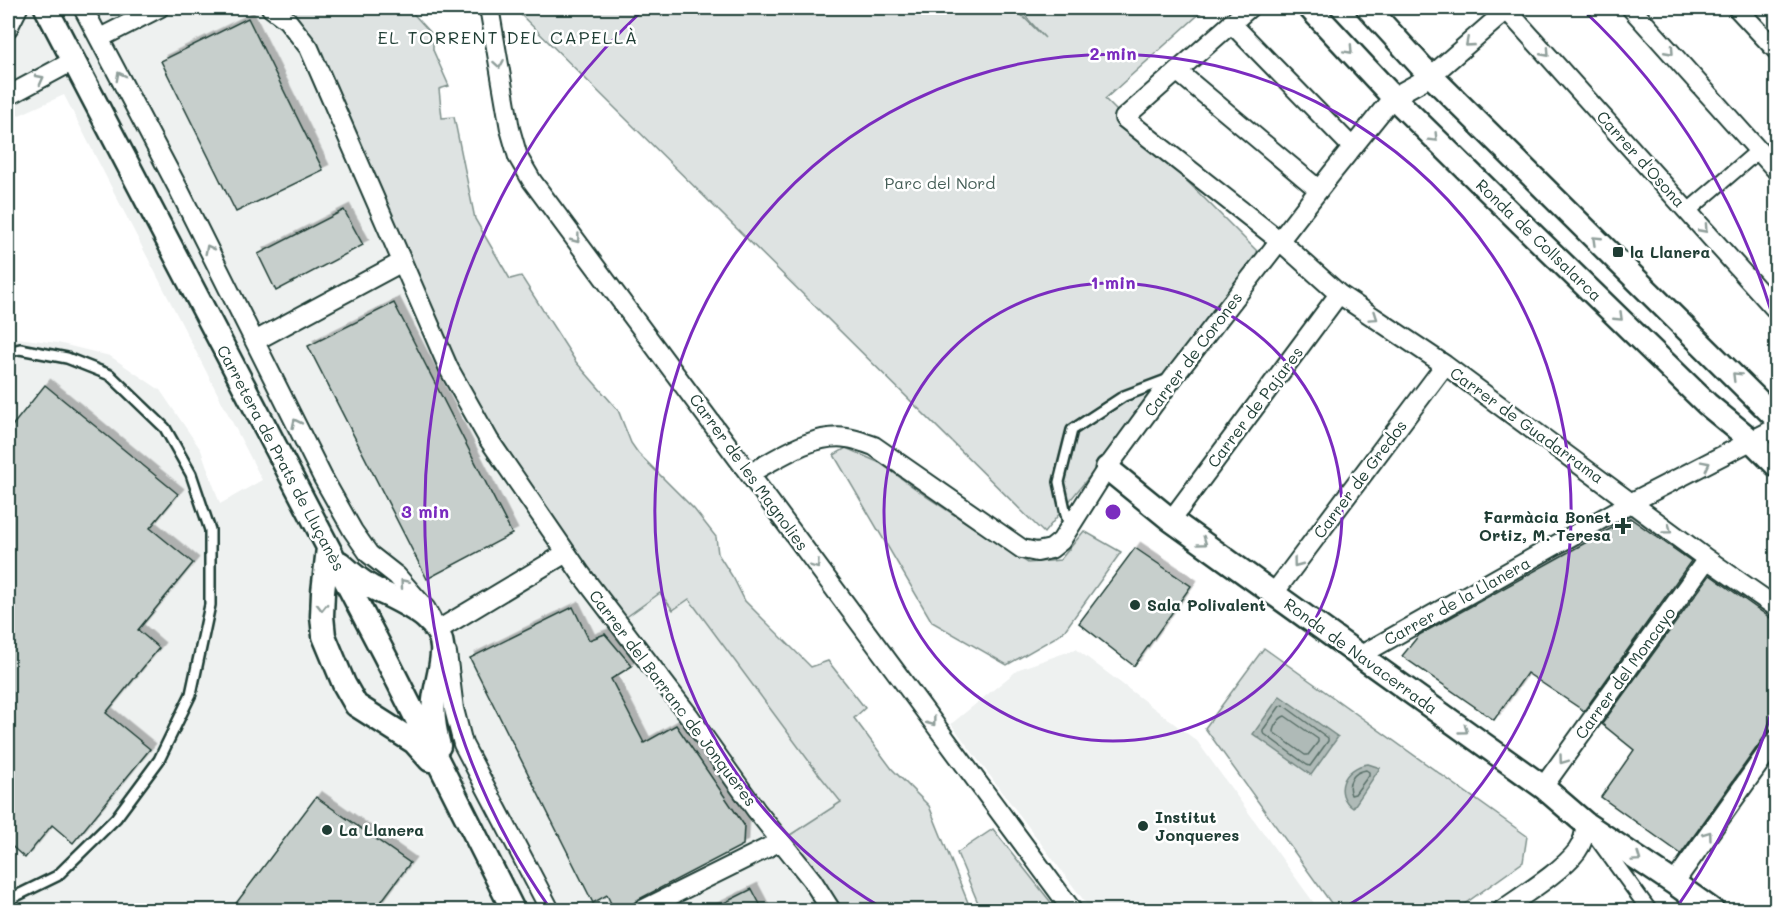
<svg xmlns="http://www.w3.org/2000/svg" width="1784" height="918" viewBox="0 0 1784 918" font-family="Mali,sans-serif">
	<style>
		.built { fill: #eef1f0 }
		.green { fill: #dee3e2; stroke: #7e908b; stroke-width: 1.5 }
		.water { fill: #afbab7; stroke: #758883; stroke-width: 1.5 }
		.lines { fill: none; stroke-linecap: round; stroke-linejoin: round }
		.shore { stroke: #596f68; stroke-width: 1.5 }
		.building { fill: #c7cfcc; stroke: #1f3d34; stroke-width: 1.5; filter: url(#shadow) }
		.service-casing { stroke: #1f3d34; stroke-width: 14 }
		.pedestrian-casing { stroke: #1f3d34; stroke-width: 18 }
		.minor-casing { stroke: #1f3d34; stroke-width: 22 }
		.tertiary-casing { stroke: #1f3d34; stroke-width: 27 }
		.service { stroke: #fff; stroke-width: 9 }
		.pedestrian { stroke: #fff; stroke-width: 14 }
		.minor { stroke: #fff; stroke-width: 18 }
		.tertiary { stroke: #fff; stroke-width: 22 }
		.oneway { stroke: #8f9e9a }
		.ring { fill: none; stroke: #7b2cbf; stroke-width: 3 }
		.poi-dot { fill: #1f3d34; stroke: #fff; stroke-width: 2 }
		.labels { text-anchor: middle; stroke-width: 5; stroke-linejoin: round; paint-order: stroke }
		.street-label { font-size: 16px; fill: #1f3d34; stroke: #fff }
		.park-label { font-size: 16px; fill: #455e57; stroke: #fff }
		.poi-label { font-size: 16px; font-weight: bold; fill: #1f3d34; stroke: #fff; text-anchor: start }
		.neighbourhood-label { font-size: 18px; letter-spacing: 1.5px; fill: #1f3d34; stroke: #fff }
		.centre { fill: #7b2cbf; stroke: #fff; stroke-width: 3 }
		.ring-label { font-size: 18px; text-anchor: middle; font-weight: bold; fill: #7b2cbf; stroke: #fff; stroke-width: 5; stroke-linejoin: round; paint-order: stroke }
	</style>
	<defs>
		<filter id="shadow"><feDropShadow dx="5.5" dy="-5.5" stdDeviation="0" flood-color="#0004"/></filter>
	</defs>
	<rect width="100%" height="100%" fill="#fff"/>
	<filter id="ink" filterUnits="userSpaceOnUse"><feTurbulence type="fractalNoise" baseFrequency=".0167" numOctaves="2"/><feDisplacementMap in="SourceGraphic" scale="12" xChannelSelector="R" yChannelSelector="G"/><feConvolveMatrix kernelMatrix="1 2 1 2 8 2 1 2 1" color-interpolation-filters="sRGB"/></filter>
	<g filter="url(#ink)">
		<!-- built -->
		<path class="built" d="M8 8H271L287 20 660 593 689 599 817 772 841 803 788 837 815 867 842 910H8V337L58 343 110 356 160 390 201 450 220 504 262 480 64 95 8 120Z
			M1076 649 1197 741 1319 910H1091L951 724 1019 669Z"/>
		<!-- green -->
		<path class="green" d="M271 8H408L433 35V50L449 86 439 89 442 118 454 117 475 219 510 279 521 276 576 362 618 410 631 443 638 453 694 509 716 537 718 554 734 579 745 601 811 667 828 661 865 708 854 718 892 769 929 806 971 910H842L815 867 787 837 841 802 817 772 689 599 673 610 660 593 618 623 489 440 309 48Z
			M519 8H1014L1045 38 1018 8H1206L1105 99 1264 258 1044 533 517 11Z
			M846 448 880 463 927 497 1028 563 1060 560 1084 531 1121 552 1065 630 1056 637 1007 665 932 622 834 455Z
			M1264 648 1527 836 1523 862 1456 910H1336L1205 728Z
			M993 829 1057 910H981L957 853Z"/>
		<!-- water -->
		<path class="water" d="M1280 696 1338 737 1311 775 1253 734Z
			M1368 764 1380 768 1353 808C1332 793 1344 767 1368 764Z"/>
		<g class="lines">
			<!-- shore -->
			<path class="shore" d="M1283 705 1328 738V741L1310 766 1307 765 1263 733V730L1280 706Z
				M1285 716 1318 739V742L1308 755H1305L1273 732C1273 727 1280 717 1285 716Z
				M1366 770 1369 772V775L1355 794 1351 795C1346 783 1353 772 1366 770Z"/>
		</g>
		<!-- building -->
		<path class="building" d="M248 18 323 170 236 212 161 61Z
			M344 210 363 245 276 291 258 254Z
			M394 303 512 534 427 579 308 346Z
			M45 385 178 494 150 528 193 563 138 630 159 648 106 713 150 749 73 843 52 825 25 858 8 843V431Z
			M1630 518 1691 561 1584 711 1527 673 1494 720 1402 656 1419 635Z
			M1135 548 1191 586 1134 666 1079 623Z
			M1710 575 1776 622V725L1767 733 1681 854 1601 797 1634 750 1602 724Z
			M573 607 589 640 605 634 632 666 611 679 644 743 676 725 744 825 743 845 637 900 632 905 622 910H614L607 895 593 903 470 658Z
			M316 797 410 863 375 910H231Z
			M752 889 763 910H710Z"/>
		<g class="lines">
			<!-- service casing -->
			<g class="service-casing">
				<path id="service" d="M8 352 20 349 67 358 110 375 165 428 191 474 210 530V605L191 694 159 760 116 818 57 876 8 900
					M1069 528 1059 482 1072 430 1124 396 1169 379"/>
			</g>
			<!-- pedestrian casing -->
			<g class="pedestrian-casing">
				<path id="pedestrian" d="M1688 211 1759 150
					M1596 837 1649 910"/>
			</g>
			<!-- minor casing -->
			<g class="minor-casing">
				<path id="minor" d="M83 8 179 190 323 478 353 531 369 554 397 576 426 609 431 618
					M271 8 287 20 309 48 449 369 489 440 581 574 690 717 756 810 812 880 831 910
					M487 8 490 13 510 129 518 157 532 181C713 423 892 667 1072 910
					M1249 8 1124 118 1280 241 1339 294 1445 365 1707 559 1776 607
					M1505 8 1776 310
					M1631 8 1776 170
					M1737 8 1776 50
					M1231 23 1352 147
					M8 28 18 8
					M100 38 159 8
					M1177 71 1319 190
					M8 96 73 61
					M255 341 402 262
					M750 473C779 458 813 433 847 438 856 439 865 443 874 446L1022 549 1037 552 1051 549 1061 541 1107 468 1173 378 1332 173 1393 97 1431 76 1509 8
					M1171 520 1339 294
					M1274 593 1445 365
					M438 630 566 553
					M447 653 454 709 463 744 550 910
					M1361 655 1632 502 1776 428
					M1543 787 1707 559
					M1674 883 1776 740
					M642 910 781 841
					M1502 910C1523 895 1562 871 1577 851 1583 843 1585 833 1586 824"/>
			</g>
			<!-- tertiary casing -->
			<g class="tertiary-casing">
				<path id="tertiary" d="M46 8 385 656 513 910
					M1310 8 1393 97 1524 226 1707 404 1752 441 1776 465
					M1368 8 1421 66 1776 418
					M1107 468 1171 520 1543 787 1586 824 1674 883 1712 910
					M328 548 323 592 322 616 324 636 344 684 356 705 414 742 430 760
					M340 563C350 572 361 582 373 588 399 602 446 618 442 654 441 670 436 684 434 700 432 715 435 731 439 746"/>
			</g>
			<!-- service -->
			<use href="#service" class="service"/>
			<!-- pedestrian -->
			<use href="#pedestrian" class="pedestrian"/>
			<!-- minor -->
			<use href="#minor" class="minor"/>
			<!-- tertiary -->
			<use href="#tertiary" class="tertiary"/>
		</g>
		<!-- one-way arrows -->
		<defs><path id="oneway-chevron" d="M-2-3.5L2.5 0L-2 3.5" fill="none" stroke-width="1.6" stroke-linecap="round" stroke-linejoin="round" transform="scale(1.5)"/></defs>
		<g class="oneway">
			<use href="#oneway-chevron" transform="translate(1469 43) rotate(139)"/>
			<use href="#oneway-chevron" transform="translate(1349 50) rotate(47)"/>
			<use href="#oneway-chevron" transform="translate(1670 51) rotate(48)"/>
			<use href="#oneway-chevron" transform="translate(1546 53) rotate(48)"/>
			<use href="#oneway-chevron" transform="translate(499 64) rotate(80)"/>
			<use href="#oneway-chevron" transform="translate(120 76) rotate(-118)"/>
			<use href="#oneway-chevron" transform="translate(40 79) rotate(-28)"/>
			<use href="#oneway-chevron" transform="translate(1434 138) rotate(45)"/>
			<use href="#oneway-chevron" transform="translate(1704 229) rotate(48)"/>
			<use href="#oneway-chevron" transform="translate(576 239) rotate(53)"/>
			<use href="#oneway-chevron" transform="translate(1596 240) rotate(-136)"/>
			<use href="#oneway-chevron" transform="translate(209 249) rotate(-117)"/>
			<use href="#oneway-chevron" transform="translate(1374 317) rotate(34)"/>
			<use href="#oneway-chevron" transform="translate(1619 317) rotate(44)"/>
			<use href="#oneway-chevron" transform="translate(1736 376) rotate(-135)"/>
			<use href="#oneway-chevron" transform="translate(296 423) rotate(-116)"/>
			<use href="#oneway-chevron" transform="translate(1706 465) rotate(-27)"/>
			<use href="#oneway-chevron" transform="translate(1668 530) rotate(37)"/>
			<use href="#oneway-chevron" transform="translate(1203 542) rotate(36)"/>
			<use href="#oneway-chevron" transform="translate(1297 563) rotate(127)"/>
			<use href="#oneway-chevron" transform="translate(816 565) rotate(54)"/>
			<use href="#oneway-chevron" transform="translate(404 583) rotate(-131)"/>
			<use href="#oneway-chevron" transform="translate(322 607) rotate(91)"/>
			<use href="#oneway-chevron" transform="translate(932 722) rotate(53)"/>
			<use href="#oneway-chevron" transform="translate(1464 730) rotate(36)"/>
			<use href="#oneway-chevron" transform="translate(1563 760) rotate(126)"/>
			<use href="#oneway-chevron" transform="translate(1708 835) rotate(-54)"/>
			<use href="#oneway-chevron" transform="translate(1637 858) rotate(34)"/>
		</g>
	</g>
	<!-- distance rings -->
	<g class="ring">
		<circle cx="1113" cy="512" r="229"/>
		<path d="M884 909A458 458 0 1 1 1342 909"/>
		<path d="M1776 696A688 688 0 0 1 1677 907M549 907A688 688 0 0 1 644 9M1582 9A688 688 0 0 1 1776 328"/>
	</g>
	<!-- markers -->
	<g class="poi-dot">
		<rect x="1612" y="246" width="12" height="12" rx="3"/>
		<path d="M1620 517h6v6h6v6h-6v6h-6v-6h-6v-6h6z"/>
		<circle cx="1135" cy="605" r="6"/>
		<circle cx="1143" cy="826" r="6"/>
		<circle cx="327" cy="830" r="6"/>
	</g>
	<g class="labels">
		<!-- street labels -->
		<g class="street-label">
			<text transform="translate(1641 159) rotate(48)" y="6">Carrer d'Osona</text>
			<text transform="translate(1539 240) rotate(44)" y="6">Ronda de Collsalarca</text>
			<text transform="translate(1193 354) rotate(-53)" y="6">Carrer de Corones</text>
			<text transform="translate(1255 407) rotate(-53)" y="6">Carrer de Pajares</text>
			<text transform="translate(1527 425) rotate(36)" y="6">Carrer de Guadarrama</text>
			<text transform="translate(281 458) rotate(62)" y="6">Carretera de Prats de Lluçanès</text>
			<text transform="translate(749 472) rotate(54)" y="6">Carrer de les Magnolies</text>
			<text transform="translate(1360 479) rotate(-53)" y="6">Carrer de Gredos</text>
			<text transform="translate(1457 601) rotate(-29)" y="6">Carrer de la Llanera</text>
			<text transform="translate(1361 656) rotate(36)" y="6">Ronda de Navacerrada</text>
			<text transform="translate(1625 673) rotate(-54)" y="6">Carrer del Moncayo</text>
			<text transform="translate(673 698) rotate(53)" y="6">Carrer del Barranc de Jonqueres</text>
		</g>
		<!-- park labels -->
		<g class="park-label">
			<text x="940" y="189">Parc del Nord</text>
		</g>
		<!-- poi labels -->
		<g class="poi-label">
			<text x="1630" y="258">la Llanera</text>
			<text x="1611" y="523" text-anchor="end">Farmàcia Bonet<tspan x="1611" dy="18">Ortiz, M. Teresa</tspan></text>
			<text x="1147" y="611">Sala Polivalent</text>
			<text x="1155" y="823">Institut<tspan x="1155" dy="18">Jonqueres</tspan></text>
			<text x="339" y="836">La Llanera</text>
		</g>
		<!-- neighbourhood labels -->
		<g class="neighbourhood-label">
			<text x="508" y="44">EL TORRENT DEL CAPELLÀ</text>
		</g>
	</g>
	<circle cx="1113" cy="512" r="9" class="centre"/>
	<g class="ring-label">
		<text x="1113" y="60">2 min</text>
		<text x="1113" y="289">1 min</text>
		<text x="425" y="518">3 min</text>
	</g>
	<!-- margin -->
	<rect width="1784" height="918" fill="none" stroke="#fff" stroke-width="30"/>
	<rect x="15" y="15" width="1754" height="888" fill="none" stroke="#1f3d34" stroke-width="2" filter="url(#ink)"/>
</svg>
